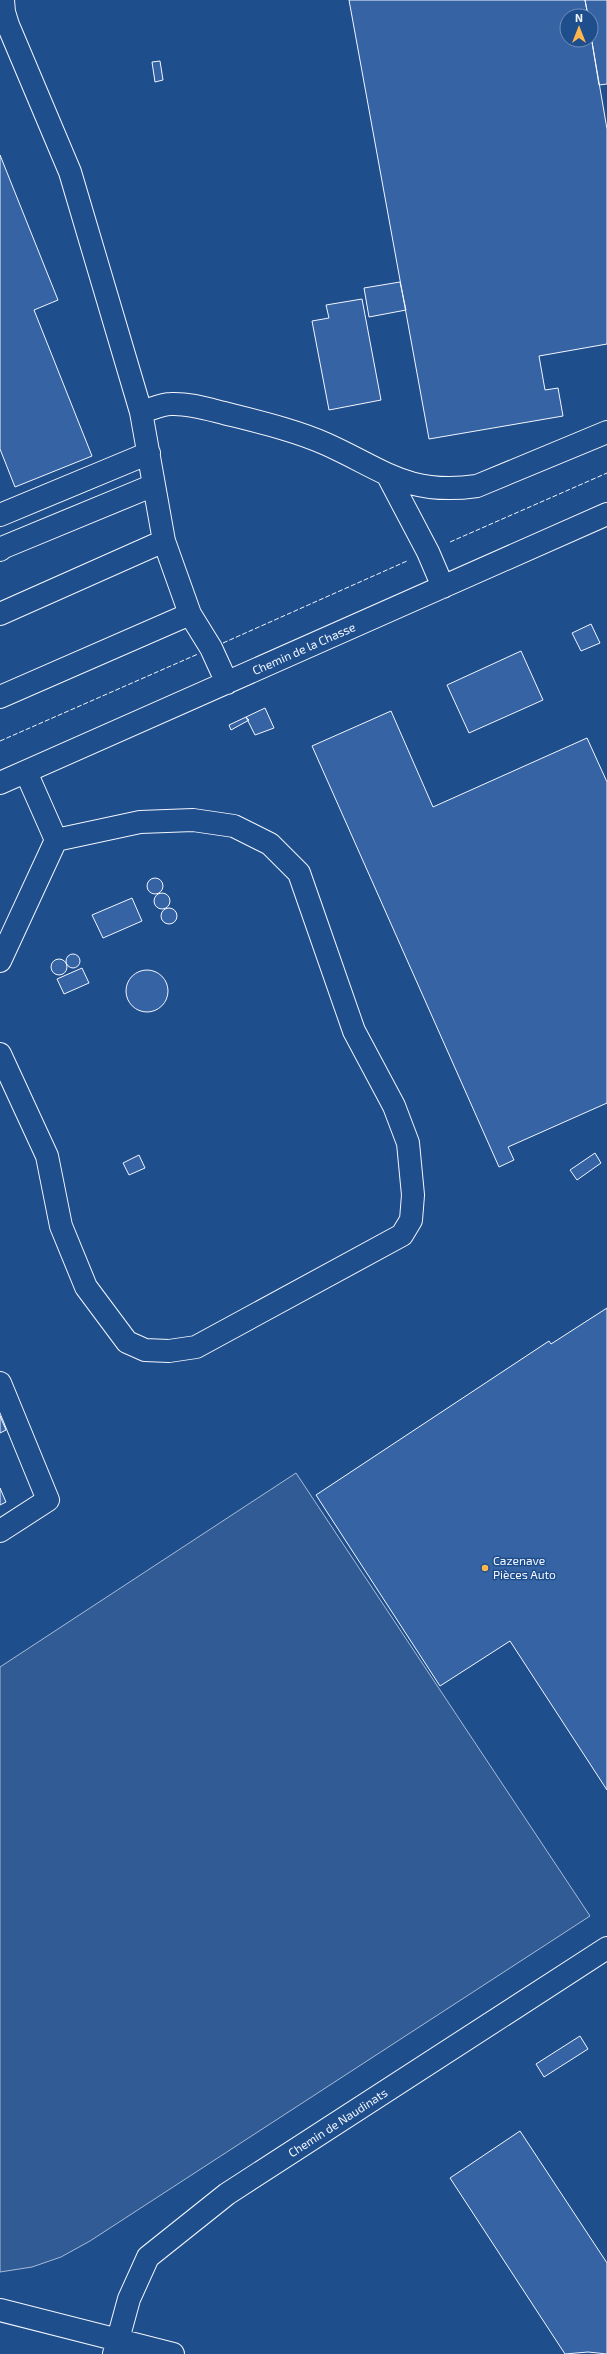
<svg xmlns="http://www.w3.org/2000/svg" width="607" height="2354" viewBox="0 0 607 2354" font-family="'Exo 2',sans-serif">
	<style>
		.built { fill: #305b95; stroke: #a8bbd7 }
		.building { fill: #3563a3; stroke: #f2f6ff }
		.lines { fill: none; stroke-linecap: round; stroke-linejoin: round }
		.minor-casing { stroke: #f2f6ff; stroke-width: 24 }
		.minor { stroke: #1f4e8c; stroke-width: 22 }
		.fence { stroke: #f2f6ff; stroke-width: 1; stroke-dasharray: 5 2; stroke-linecap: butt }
		.poi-dot { fill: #ffb74d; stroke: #1f4e8c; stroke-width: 1.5 }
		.labels { text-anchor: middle; stroke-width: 3; stroke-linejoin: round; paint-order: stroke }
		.street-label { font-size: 12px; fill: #f2f6ff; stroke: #1f4e8c }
		.poi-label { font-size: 12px; fill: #f2f6ff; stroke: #1f4e8c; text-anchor: start }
	</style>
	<rect width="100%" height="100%" fill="#1f4e8c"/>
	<!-- built -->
	<path class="built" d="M296 1473 590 1916 90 2241 61 2257 32 2267 0 2272V1667Z"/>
	<!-- building -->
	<path class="building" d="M349 0H585L588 16H567V40H591V36L607 129V344L539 356 545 390 558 388 563 416 429 439Z
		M585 0H607V84L599 85 591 36V16H588Z
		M160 61 163 80 155 82 152 62Z
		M0 155 58 300 34 310 92 456 15 487 0 449Z
		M400 282 406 310 369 317 364 288Z
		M362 299 381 400 329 410 312 321 329 318 326 305Z
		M591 624 600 643 581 651 572 633Z
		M521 651 543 700 469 733 447 685Z
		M265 708 274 728 255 735 246 717Z
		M391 711 433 807 587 738 607 782V1103L508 1147 514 1160 499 1167 312 746Z
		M246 717 249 720 231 730 229 725Z
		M147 886a8 8 0 1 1 16 0a8 8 0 1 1-16 0Z
		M154 901a8 8 0 1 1 16 0a8 8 0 1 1-16 0Z
		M132 898 142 921 103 938 92 915Z
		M161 916a8 8 0 1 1 16 0a8 8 0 1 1-16 0Z
		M66 961a7 7 0 1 1 14 0a7 7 0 1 1-14 0Z
		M51 967a8 8 0 1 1 16 0a8 8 0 1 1-16 0Z
		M82 968 89 983 64 994 57 979Z
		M126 991a21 21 0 1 1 42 0a21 21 0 1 1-42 0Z
		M595 1153 601 1163 577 1180 570 1170Z
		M139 1155 145 1168 129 1175 123 1163Z
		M607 1308V1790L510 1641 440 1686 316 1495 549 1341 551 1344Z
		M0 1416 6 1430 0 1433Z
		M0 1488 6 1502 0 1505Z
		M580 2036 588 2049 544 2077 536 2064Z
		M520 2131 607 2263V2354L588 2352 565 2354 450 2178Z"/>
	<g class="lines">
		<!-- minor casing -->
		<g class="minor-casing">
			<path id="minor" d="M3 0 4 12 8 25 70 172 141 412C150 410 161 404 171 404 188 403 208 409 224 413 259 422 294 430 326 444 384 470 408 496 477 486L607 432
				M141 412 164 541
				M388 476 428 552 443 587
				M0 515 149 453
				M0 550 4 547 154 485
				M0 614 164 541 190 614 0 697
				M190 614 211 648 227 683
				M0 783 607 514
				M0 961 56 840 26 772
				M0 1054 47 1156 61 1226 86 1287 127 1342 145 1350 169 1351 196 1347 402 1235 411 1220 413 1195 408 1143 394 1106 354 1031 299 873 270 844 234 826 193 820 140 822 56 840
				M0 1383 48 1500 0 1531
				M0 2310 173 2354
				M114 2354 129 2299 148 2257 227 2194 607 1948"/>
		</g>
		<!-- minor -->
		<use href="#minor" class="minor"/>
		<!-- fence -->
		<path class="fence" d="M450 542 607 473
			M223 643 407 561
			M0 741 198 654"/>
	</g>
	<!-- markers -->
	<circle class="poi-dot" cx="485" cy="1568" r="4"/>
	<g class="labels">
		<!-- street labels -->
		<g class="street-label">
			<text transform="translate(304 649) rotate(-24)" y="4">Chemin de la Chasse</text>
			<text transform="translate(338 2123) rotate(-33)" y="4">Chemin de Naudinats</text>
		</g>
		<!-- poi labels -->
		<g class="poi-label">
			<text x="493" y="1565">Cazenave<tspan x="493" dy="14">Pièces Auto</tspan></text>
		</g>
	</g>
	<!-- north arrow -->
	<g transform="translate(579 28)"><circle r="19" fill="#1f4e8c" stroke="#7391ba"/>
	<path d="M0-3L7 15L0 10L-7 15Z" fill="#ffb74d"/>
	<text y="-6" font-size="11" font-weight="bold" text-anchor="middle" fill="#f2f6ff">N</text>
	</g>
</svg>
